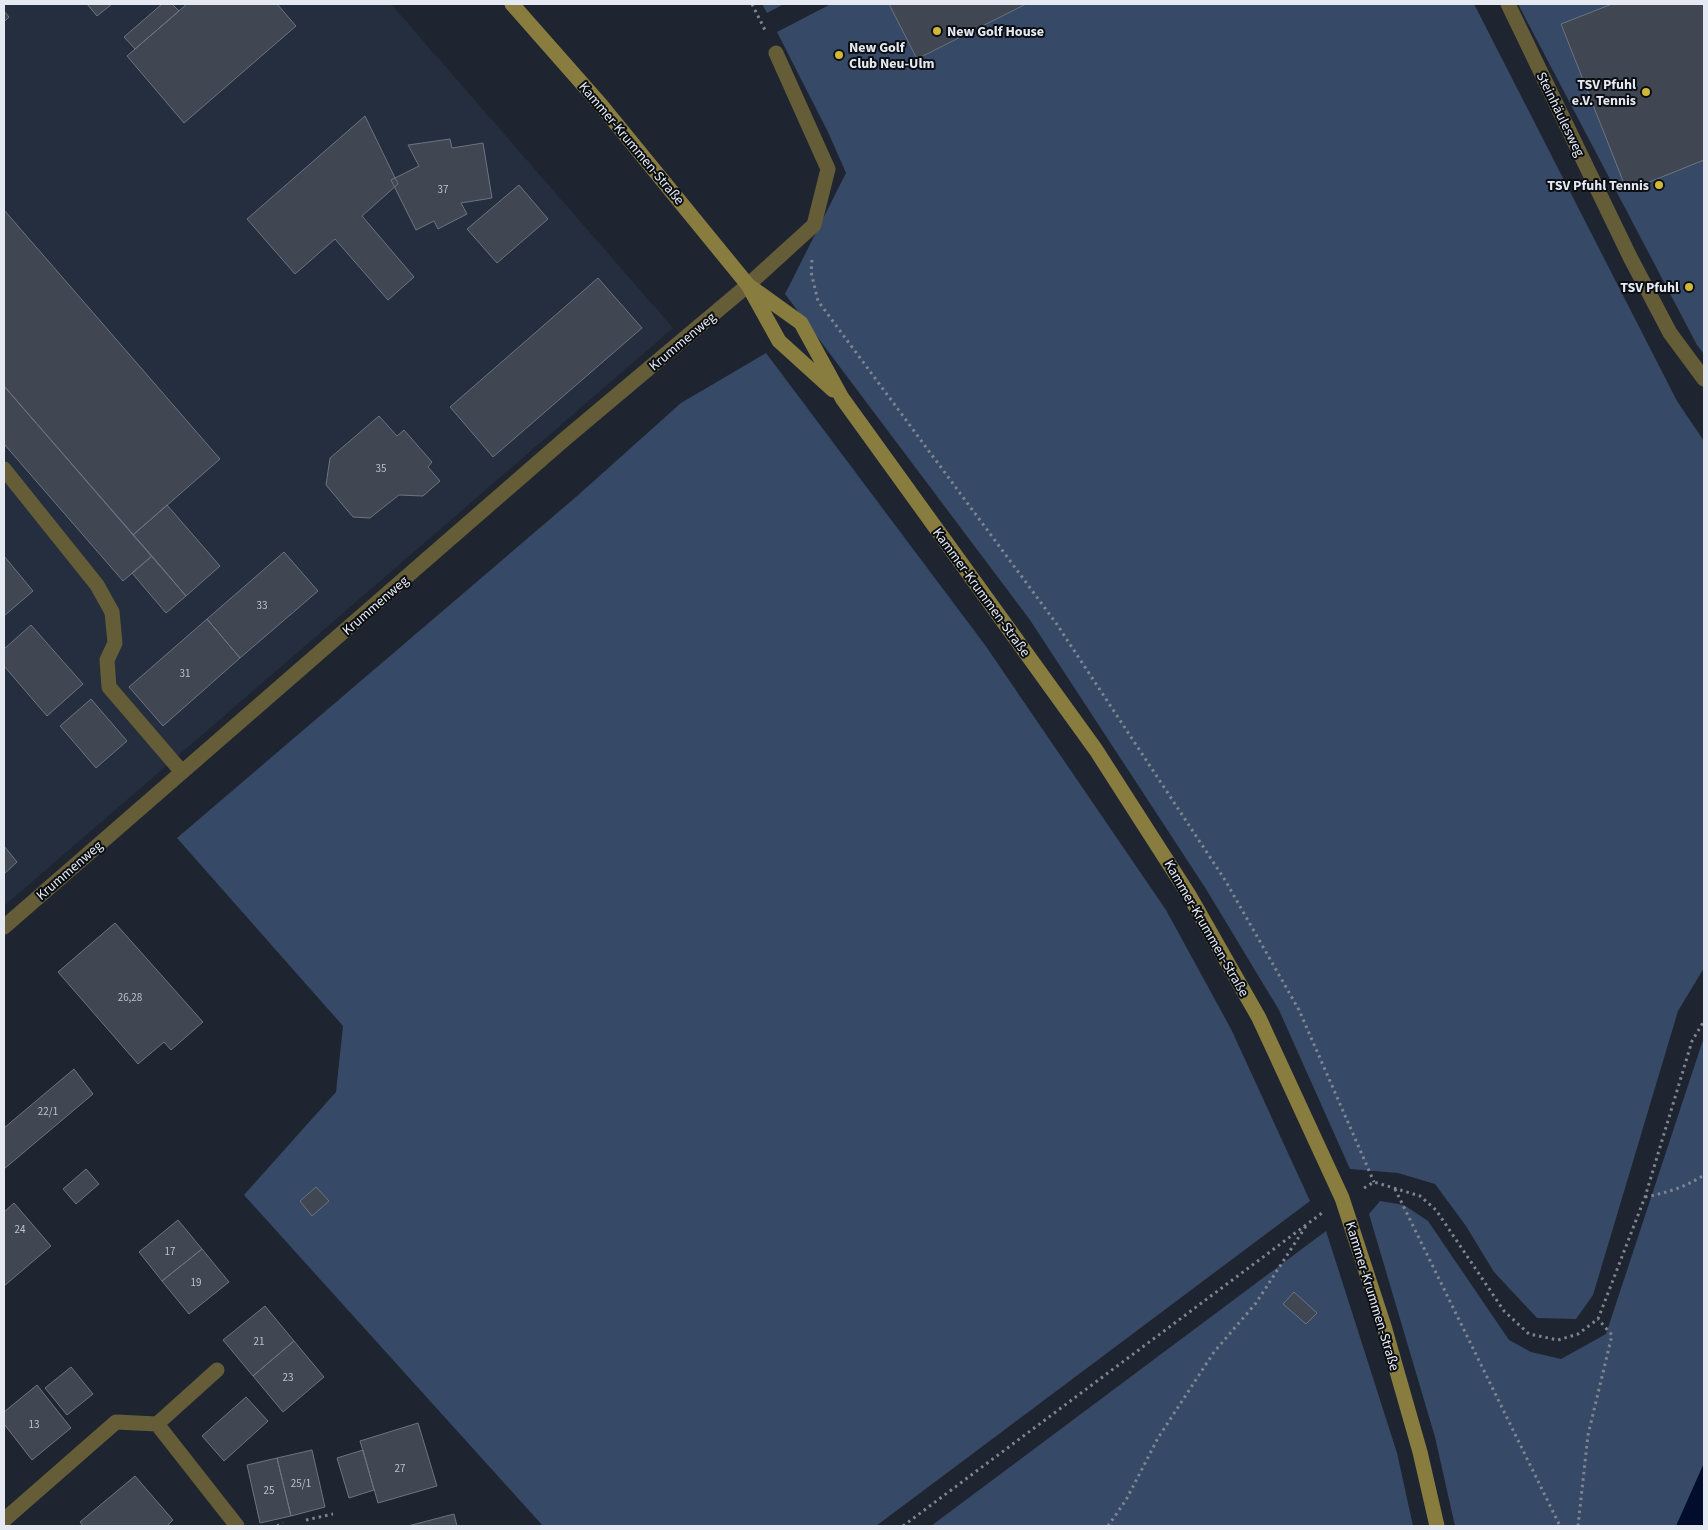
<svg xmlns="http://www.w3.org/2000/svg" width="1708" height="1530" viewBox="0 0 1708 1530" font-family="'Source Sans 3',sans-serif">
	<style>
		.built { fill: #242e3e }
		.green { fill: #364967 }
		.water { fill: #010d2a }
		.building { fill: #404753; stroke: #6c7481 }
		.lines { fill: none; stroke-linecap: round; stroke-linejoin: round }
		.path { stroke: #7f858e; stroke-width: 3; stroke-dasharray: 2.5 4; stroke-linecap: butt }
		.lane { stroke: #645d37; stroke-width: 15 }
		.street { stroke: #645d37; stroke-width: 15 }
		.secondary { stroke: #887c3e; stroke-width: 15 }
		.poi-dot { fill: #d0b837; stroke: #0b0e13; stroke-width: 2 }
		.labels { text-anchor: middle; stroke-width: 4; stroke-linejoin: round; paint-order: stroke }
		.number-label { font-size: 11px; fill: #bcc1ca }
		.poi-label { font-size: 14px; font-weight: bold; fill: #e5eaf2; stroke: #0b0e13; text-anchor: end }
		.street-label { font-size: 14px; fill: #e5eaf2; stroke: #0b0e13 }
	</style>
	<rect width="100%" height="100%" fill="#1f2530"/>
	<!-- built -->
	<path class="built" d="M4 4H391L673 328 4 906Z"/>
	<!-- green -->
	<path class="green" d="M762 4H784L767 13Z
		M831 4H889L917 59 1026 4H1474L1677 401 1704 441V968L1678 1011 1593 1295 1576 1319 1537 1318 1494 1272 1466 1226 1435 1184 1398 1173 1350 1169 1279 1010 1206 889 1030 620 785 294 846 173 828 132 777 32Z
		M1518 4H1704V354L1697 345Z
		M766 353 985 645 1166 910 1231 1029 1310 1201 876 1526H543L244 1195 336 1092 343 1026 177 838 576 497 681 403Z
		M1704 1037V1526H1455L1435 1437 1369 1214 1380 1201 1404 1205 1428 1221 1509 1340 1531 1352 1561 1359 1606 1334Z
		M1326 1231 1397 1453 1413 1526H931Z"/>
	<!-- water -->
	<path class="water" d="M1704 1462V1526H1676L1704 1463Z"/>
	<!-- building -->
	<path class="building" d="M87 4H112L97 16Z
		M162 4H172L179 11 135 49 124 37Z
		M187 4H277L296 26 184 123 127 56Z
		M889 4H1026L917 59Z
		M1612 4H1704V160L1627 191 1561 24Z
		M4 11 9 17 4 22Z
		M365 116 398 184 362 216 414 277 388 300 335 239 295 274 247 219Z
		M450 139 452 148 483 143 492 198 461 203 467 214 438 229 434 221 416 230 391 180 419 166 408 145Z
		M519 185 548 219 497 263 467 229Z
		M4 210 220 459 133 535 4 386Z
		M598 278 642 328 493 457 450 407Z
		M4 386 152 556 123 581 4 444Z
		M379 416 397 436 404 430 432 462 428 467 440 481 423 496 399 495 370 518 353 517 326 485 330 458Z
		M167 505 220 566 186 596 133 535Z
		M284 552 318 591 240 658 207 619Z
		M4 556 33 591 4 616Z
		M152 556 186 596 166 613 132 573Z
		M207 619 240 658 163 726 129 687Z
		M31 625 83 684 47 716 4 666V649Z
		M91 699 127 741 96 768 60 726Z
		M4 846 17 862 4 874Z
		M115 923 203 1022 171 1050 164 1042 138 1064 58 972Z
		M74 1069 93 1094 4 1169V1128Z
		M86 1169 99 1184 76 1204 63 1189Z
		M316 1187 329 1201 312 1216 300 1201Z
		M14 1203 51 1246 4 1286V1212Z
		M178 1220 202 1249 162 1281 139 1252Z
		M202 1249 229 1282 189 1314 162 1281Z
		M1294 1292 1317 1313 1306 1324 1283 1304Z
		M265 1306 294 1341 253 1376 223 1340Z
		M294 1341 324 1377 283 1412 253 1376Z
		M71 1367 93 1394 67 1415 45 1388Z
		M37 1385 71 1428 32 1460 4 1424V1412Z
		M246 1397 268 1421 224 1461 202 1436Z
		M418 1423 437 1486 378 1503 360 1441Z
		M312 1450 325 1507 291 1516 277 1458Z
		M363 1450 374 1490 349 1498 337 1458Z
		M277 1458 291 1516 260 1523 247 1465Z
		M135 1476 173 1520 167 1526H83L80 1522Z
		M454 1514 457 1526H408Z"/>
	<g class="lines">
		<!-- path -->
		<path class="path" d="M752 4 766 32
			M812 260 811 272 818 301 1056 623 1225 880 1299 1010 1374 1182
			M1364 1188 1374 1182 1420 1196 1436 1210 1504 1311 1529 1334 1558 1340 1578 1334 1598 1319 1645 1197 1692 1041 1704 1021
			M1395 1189 1560 1526
			M1645 1197C1666 1193 1686 1187 1704 1175
			M306 1520 333 1514
			M277 1526 283 1523
			M903 1526 1322 1213
			M1108 1526 1126 1500 1158 1438 1214 1352 1256 1303 1306 1226
			M1578 1526 1588 1435 1612 1335 1598 1319"/>
		<!-- lane -->
		<path class="lane" d="M1508 4 1630 257 1670 333 1704 379
			M748 285 814 225 828 169 776 53
			M4 469 97 585 112 612 115 643 107 660 109 687 182 772"/>
		<!-- street -->
		<path class="street" d="M4 927 566 438 748 285
			M157 1424 217 1370
			M4 1520 116 1422 157 1424 237 1526"/>
		<!-- secondary -->
		<path class="secondary" d="M512 4 601 105 748 285 779 341 833 390
			M748 285 801 323 842 398 1096 750 1189 895 1259 1018 1342 1198 1384 1326 1420 1452 1437 1526"/>
	</g>
	<!-- markers -->
	<g class="poi-dot">
		<circle cx="937" cy="31" r="5"/>
		<circle cx="839" cy="55" r="5"/>
		<circle cx="1646" cy="92" r="5"/>
		<circle cx="1659" cy="185" r="5"/>
		<circle cx="1689" cy="287" r="5"/>
	</g>
	<g class="labels">
		<!-- number labels -->
		<g class="number-label">
			<text x="443" y="193">37</text>
			<text x="381" y="472">35</text>
			<text x="262" y="609">33</text>
			<text x="185" y="677">31</text>
			<text x="130" y="1001">26,28</text>
			<text x="48" y="1115">22/1</text>
			<text x="20" y="1233">24</text>
			<text x="170" y="1255">17</text>
			<text x="196" y="1286">19</text>
			<text x="259" y="1345">21</text>
			<text x="288" y="1381">23</text>
			<text x="34" y="1428">13</text>
			<text x="400" y="1472">27</text>
			<text x="301" y="1487">25/1</text>
			<text x="269" y="1494">25</text>
		</g>
		<!-- poi labels -->
		<g class="poi-label">
			<text x="947" y="36" text-anchor="start">New Golf House</text>
			<text x="849" y="52" text-anchor="start">New Golf<tspan x="849" dy="16">Club Neu-Ulm</tspan></text>
			<text x="1636" y="89">TSV Pfuhl<tspan x="1636" dy="16">e.V. Tennis</tspan></text>
			<text x="1649" y="190">TSV Pfuhl Tennis</text>
			<text x="1679" y="292">TSV Pfuhl</text>
		</g>
		<!-- street labels -->
		<g class="street-label">
			<text transform="translate(1561 114) rotate(64)" y="5">Steinhäulesweg</text>
			<text transform="translate(632 143) rotate(50)" y="5">Kammer-Krummen-Straße</text>
			<text transform="translate(682 341) rotate(-40)" y="5">Krummenweg</text>
			<text transform="translate(982 592) rotate(54)" y="5">Kammer-Krummen-Straße</text>
			<text transform="translate(375 605) rotate(-41)" y="5">Krummenweg</text>
			<text transform="translate(69 870) rotate(-41)" y="5">Krummenweg</text>
			<text transform="translate(1207 928) rotate(60)" y="5">Kammer-Krummen-Straße</text>
			<text transform="translate(1373 1296) rotate(73)" y="5">Kammer-Krummen-Straße</text>
		</g>
	</g>
	<!-- border -->
	<rect width="1708" height="1530" fill="none" stroke="#e5eaf2" stroke-width="10"/>
</svg>
